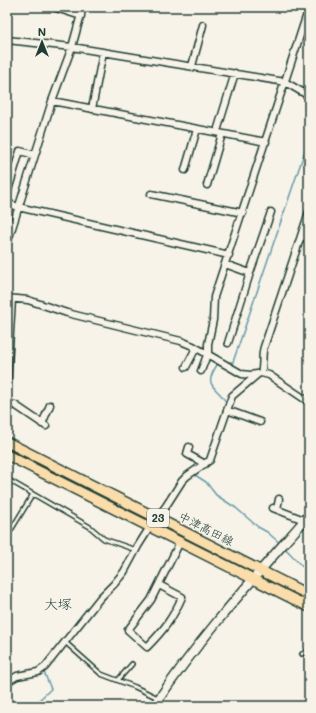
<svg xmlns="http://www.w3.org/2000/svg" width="316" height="713" viewBox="0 0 316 713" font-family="Mali,'Klee One',sans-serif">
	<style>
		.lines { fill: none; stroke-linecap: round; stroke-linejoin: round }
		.stream { stroke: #679baa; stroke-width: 1.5 }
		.lane-casing { stroke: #1f3d34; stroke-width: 6 }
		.street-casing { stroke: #1f3d34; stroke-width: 9 }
		.secondary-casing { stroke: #1f3d34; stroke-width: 11 }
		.primary-casing { stroke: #1f3d34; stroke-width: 12 }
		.lane { stroke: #f7f3e8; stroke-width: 3 }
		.street { stroke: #f7f3e8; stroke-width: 6 }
		.secondary { stroke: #f7f3e8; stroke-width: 8 }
		.primary { stroke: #faddab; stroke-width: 9 }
		.labels { text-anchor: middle; stroke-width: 3; stroke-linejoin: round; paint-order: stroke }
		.shield { fill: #f7f3e8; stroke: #60746a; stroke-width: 1 }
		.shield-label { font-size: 11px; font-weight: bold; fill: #1f3d34 }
		.street-label { font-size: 12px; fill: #1f3d34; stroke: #f7f3e8 }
		.quarter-label { font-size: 14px; fill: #1f3d34; stroke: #f7f3e8 }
	</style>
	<rect width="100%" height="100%" fill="#f7f3e8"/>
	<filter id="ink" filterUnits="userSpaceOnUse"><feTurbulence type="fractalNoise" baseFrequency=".025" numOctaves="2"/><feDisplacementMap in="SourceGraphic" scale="8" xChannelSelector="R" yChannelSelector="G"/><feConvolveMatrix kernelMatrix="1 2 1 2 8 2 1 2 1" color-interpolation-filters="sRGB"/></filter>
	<g filter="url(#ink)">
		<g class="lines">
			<!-- stream -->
			<path class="stream" d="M219 362C200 389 218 385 227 404
				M226 362H233L309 139
				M193 475 204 467
				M195 475 206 482 216 495 236 508 258 527 267 532 281 544
				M145 541 152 531
				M285 548 309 574
				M48 668 87 619
				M36 706V703L51 689 44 672 46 670"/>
			<!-- lane casing -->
			<g class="lane-casing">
				<path id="lane" d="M7 479 90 527 104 539 136 550
					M8 535 33 494
					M65 642 101 674 135 687 158 698
					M302 654 309 650
					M118 680 132 664"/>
			</g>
			<!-- street casing -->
			<g class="street-casing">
				<path id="street" d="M53 7 81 16
					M7 40 72 47 285 82 309 96
					M192 66 203 25
					M52 101 266 142
					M92 109 103 52
					M218 128 235 73
					M185 170 197 129
					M207 185 222 134
					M7 194 20 151 35 155
					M151 194 243 213
					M7 203 18 207 229 255
					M302 235 309 240
					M7 244 52 101 72 47 83 7
					M225 264 250 273 271 212
					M7 298 28 300 67 313 181 341 193 346 242 374 250 375 257 374
					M228 343 250 273
					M208 356V344L213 320 214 297 309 8
					M186 367 196 348
					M201 371 207 355
					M261 373 269 375 309 402
					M7 383 12 299
					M7 404 15 405 46 426
					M227 410 260 422
					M42 424 50 405
					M189 447 187 454 205 464
					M273 508 304 520
					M277 509 279 499
					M159 585 182 597C173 618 163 631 147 647L128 630 151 600 180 542
					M7 682 17 676 38 672 45 667 100 598 114 584 124 572 138 546 150 527 166 506 182 481 187 476 210 460 232 396 258 374 261 373C264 363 261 356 264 347L309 212"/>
			</g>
			<!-- secondary casing -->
			<g class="secondary-casing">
				<path id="secondary" d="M154 706C200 637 255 577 309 515"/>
			</g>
			<!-- primary casing -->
			<g class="primary-casing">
				<path id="primary" d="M7 442 309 595
					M7 455 309 607"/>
			</g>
			<!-- lane -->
			<use href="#lane" class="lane"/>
			<!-- street -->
			<use href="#street" class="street"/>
			<!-- secondary -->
			<use href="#secondary" class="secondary"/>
			<!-- primary -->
			<use href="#primary" class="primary"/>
		</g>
	</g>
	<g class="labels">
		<!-- shield labels -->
		<rect class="shield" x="147" y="509" width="22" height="18" rx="3"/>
		<g class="shield-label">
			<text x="158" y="522">23</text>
		</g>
		<!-- street labels -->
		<g class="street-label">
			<text transform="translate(206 529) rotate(27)" y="4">中津高田線</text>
		</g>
		<!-- quarter labels -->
		<g class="quarter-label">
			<text x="58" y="609">大塚</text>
		</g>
	</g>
	<!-- margin -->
	<rect width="316" height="713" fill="none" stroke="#f7f3e8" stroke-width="24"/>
	<rect x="12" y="12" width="292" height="689" fill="none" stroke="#1f3d34" stroke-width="1.5" filter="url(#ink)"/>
	<!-- north arrow -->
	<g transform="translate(42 42)" stroke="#f7f3e8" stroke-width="3" paint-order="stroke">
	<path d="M0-3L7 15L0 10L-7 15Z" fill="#1f3d34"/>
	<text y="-6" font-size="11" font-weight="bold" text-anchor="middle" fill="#1f3d34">N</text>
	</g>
</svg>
